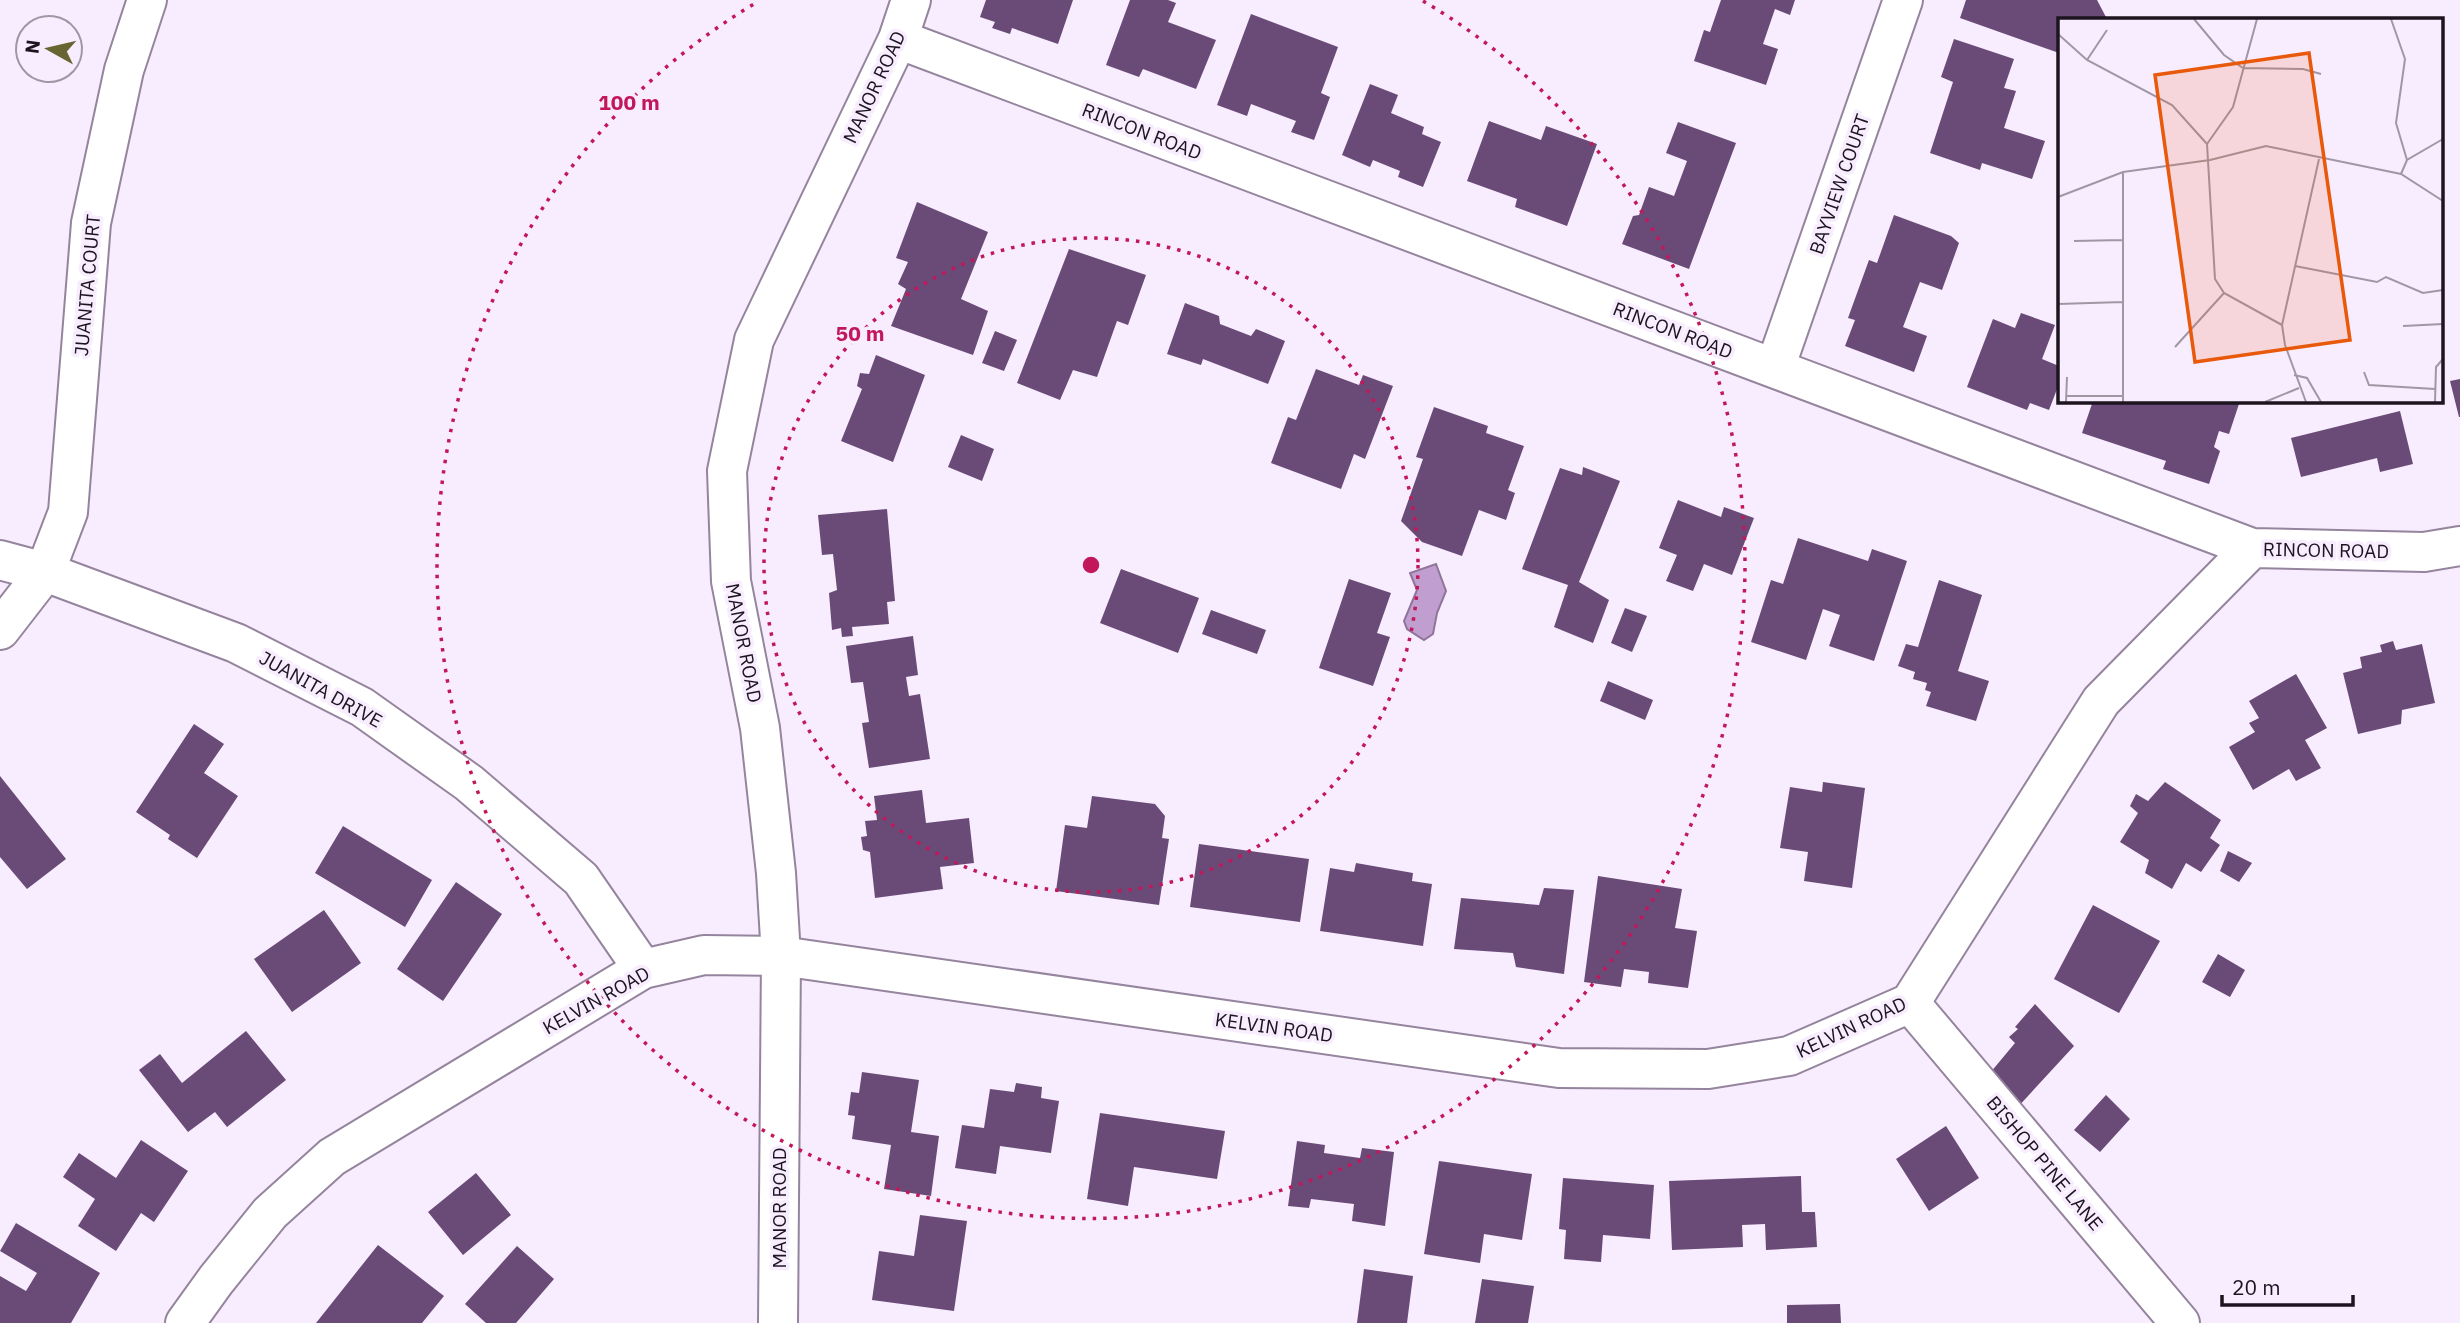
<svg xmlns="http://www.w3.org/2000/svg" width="2460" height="1323" viewBox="0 0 2460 1323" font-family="'IBM Plex Sans',sans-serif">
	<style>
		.water { fill: #c09ecf; stroke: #8f759a; stroke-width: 2 }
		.building { fill: #6a4b77 }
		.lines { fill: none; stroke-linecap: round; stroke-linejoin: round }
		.minor-casing { stroke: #95849d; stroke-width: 42 }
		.minor { stroke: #fff; stroke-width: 38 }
		.ring { fill: none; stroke: #c2185b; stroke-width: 3.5; stroke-dasharray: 3.5 7 }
		.labels { text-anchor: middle; stroke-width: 7; stroke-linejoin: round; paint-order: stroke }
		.street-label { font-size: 19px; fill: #1c151f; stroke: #f8edfe }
		.inset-road { fill: none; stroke: #a097a5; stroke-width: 2 }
		.view { fill: #e8590c; fill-opacity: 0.15; stroke: #e8590c; stroke-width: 3.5 }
		.inset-edge { fill: none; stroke: #1c151f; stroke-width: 3.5 }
		.centre { fill: #c2185b; stroke: #f8edfe; stroke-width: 3.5 }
		.ring-label { font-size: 21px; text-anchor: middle; font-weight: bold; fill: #c2185b; stroke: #f8edfe; stroke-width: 7; stroke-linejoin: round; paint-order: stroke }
	</style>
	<rect width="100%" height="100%" fill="#f8edfe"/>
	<!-- water -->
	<path class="water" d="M1436 564 1446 591 1437 613 1433 634 1424 640 1407 629 1404 621 1417 590 1410 573Z"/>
	<!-- building -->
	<path class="building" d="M986 0H1073L1058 44 1012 28 1010 34 992 28 995 22 980 17Z
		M1130 0H1168L1176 3 1168 22 1216 40 1196 89 1143 69 1139 77 1106 65Z
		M1721 0H1795L1790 15 1775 9 1763 44 1778 49 1766 85 1694 61 1704 30 1710 32Z
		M1966 0H2097L2107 19H2059V53L1960 18Z
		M1251 14 1338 47 1321 93 1330 97 1314 140 1291 132 1296 121 1251 104 1247 116 1217 105Z
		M1954 39 2014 59 2004 88 2016 91 2004 128 2045 141 2032 179 1982 163 1980 170 1930 153 1953 82 1941 77Z
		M1370 84 1398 95 1391 113 1424 127 1422 134 1441 142 1423 187 1398 177 1400 171 1373 160 1370 167 1342 155Z
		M1489 121 1541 140 1546 126 1597 144 1567 226 1515 207 1517 199 1467 181Z
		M1678 122 1736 143 1689 269 1622 244 1633 216 1639 215 1649 187 1674 196 1687 161 1666 153Z
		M917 202 988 232 961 299 988 311 973 355 891 326 906 289 898 284 908 262 896 258Z
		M1894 215 1951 236 1959 243 1942 290 1920 282 1903 327 1927 336 1914 372 1845 346 1855 320 1848 318 1869 260 1877 263Z
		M1069 249 1146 275 1128 325 1117 321 1097 377 1073 370 1060 400 1017 383Z
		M1185 303 1219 316 1220 324 1251 336 1256 329 1285 341 1268 384 1203 359 1201 365 1167 354Z
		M2021 313 2055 325 2042 359 2059 366V384L2049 410 2030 403 2027 410 1967 387 1993 319 2015 328Z
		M995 331 1017 340 1004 371 982 363Z
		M876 355 925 375 893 462 841 441 862 389 857 386 860 373 869 374Z
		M1316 369 1359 385 1363 375 1393 386 1365 459 1354 454 1341 489 1271 463 1288 417 1296 420Z
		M2460 379V417H2459L2450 381Z
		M2093 401H2240L2229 434 2219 431 2214 447 2220 451 2209 484 2163 469 2166 461 2082 433Z
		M1434 407 1488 426 1486 433 1524 446 1508 490 1515 493 1506 520 1479 510 1462 556 1422 542 1401 521 1423 459 1416 457Z
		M2400 411 2413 464 2380 472 2377 458 2301 477 2291 438Z
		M961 435 994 449 982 481 948 467Z
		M1583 467 1620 481 1579 582 1609 600 1593 643 1554 627 1568 585 1522 569 1560 468 1582 475Z
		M1678 500 1721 517 1724 507 1754 518 1732 575 1704 564 1693 591 1666 581 1677 555 1659 548Z
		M887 509 895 601 887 602 889 624 852 627 853 636 842 637 841 628 832 630 829 593 837 590 833 554 822 555 818 515Z
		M1798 538 1868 561 1872 549 1907 561 1874 661 1829 646 1840 615 1823 609 1806 660 1751 642 1771 580 1783 584Z
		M1121 569 1199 598 1178 653 1100 623Z
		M1349 579 1391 593 1377 633 1390 637 1373 686 1319 668Z
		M1939 580 1982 595 1958 671 1989 681 1976 721 1926 706 1931 692 1925 690 1927 683 1913 679 1915 672 1898 666 1906 644 1918 647Z
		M1625 608 1647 616 1632 652 1611 643Z
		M1211 610 1266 630 1257 654 1202 634Z
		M913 636 918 675 906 677 909 696 920 694 930 759 869 768 862 723 869 722 863 682 851 683 846 646Z
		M2393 641 2396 650 2422 644 2435 703 2402 710 2401 724 2358 734 2343 673 2362 668 2360 657 2382 652 2380 645Z
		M2296 674 2327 728 2305 740 2321 768 2296 781 2289 769 2253 790 2229 747 2255 732 2249 723 2259 718 2249 701Z
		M1608 681 1653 700 1645 720 1600 701Z
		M194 724 224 744 204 773 238 796 197 858 168 839 170 835 136 812Z
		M0 776 66 859 27 889 0 857Z
		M1823 782 1865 788 1852 888 1804 881 1808 852 1780 848 1790 787 1822 792Z
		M2165 782 2221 820 2210 838 2220 845 2201 872 2186 863 2172 889 2145 873 2149 860 2120 842 2138 813 2130 806 2136 794 2148 801Z
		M922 790 926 823 969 818 974 863 940 867 943 889 875 898 870 852 863 850 861 837 867 836 865 821 877 820 874 796Z
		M1092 796 1155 804 1165 816 1162 838 1169 839 1159 905 1056 891 1065 825 1087 828Z
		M343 826 432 880 405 927 315 873Z
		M1199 844 1309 859 1300 922 1190 907Z
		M2228 851 2252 863 2239 882 2220 871Z
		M1356 863 1413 873 1412 881 1432 884 1423 946 1320 931 1330 868 1354 872Z
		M1598 876 1682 889 1675 928 1697 931 1688 988 1648 983 1649 972 1624 969 1621 987 1584 982Z
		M456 882 502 914 443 1001 397 969Z
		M1544 888 1574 890 1564 974 1516 967 1513 953 1454 949 1461 898 1539 905Z
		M2093 905 2160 941 2119 1013 2054 979Z
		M324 910 361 963 292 1012 254 959Z
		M2218 954 2245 970 2230 997 2202 982Z
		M2035 1004 2074 1046 2016 1109 1985 1079 2015 1043 2009 1037 2018 1029 2015 1027Z
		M246 1031 286 1080 227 1127 215 1112 188 1132 139 1070 160 1054 182 1083Z
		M862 1072 919 1080 911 1132 939 1136 931 1196 884 1189 891 1145 852 1139 855 1116 848 1115 851 1092 859 1093Z
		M1016 1083 1042 1087 1041 1098 1059 1101 1051 1153 1000 1146 996 1174 955 1168 962 1125 984 1128 990 1089 1014 1092Z
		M2106 1095 2130 1119 2100 1152 2074 1130Z
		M1100 1113 1225 1131 1217 1179 1134 1167 1128 1206 1087 1199Z
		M1946 1126 1979 1178 1929 1211 1896 1159Z
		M141 1140 188 1171 154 1222 141 1213 116 1251 78 1226 95 1199 63 1177 79 1153 116 1178Z
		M1297 1141 1325 1145 1324 1153 1360 1158 1362 1148 1394 1152 1385 1226 1352 1221 1354 1204 1311 1199 1309 1208 1288 1206Z
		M1439 1161 1532 1174 1522 1240 1484 1234 1480 1263 1424 1254Z
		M476 1173 511 1215 463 1255 428 1212Z
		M1801 1176 1802 1212H1815L1817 1247 1766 1250 1765 1224 1742 1225 1743 1247 1672 1250 1669 1181Z
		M1563 1178 1654 1185 1650 1239 1603 1235 1601 1262 1564 1259 1566 1230 1559 1229Z
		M920 1215 967 1221 954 1311 872 1300 879 1251 914 1256Z
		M16 1223 100 1273 71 1323H0V1276L26 1291 37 1273 0 1251Z
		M378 1245 444 1296 422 1323H316Z
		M517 1246 554 1279 516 1323H486L465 1304Z
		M1364 1269 1413 1276 1407 1323H1357Z
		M1482 1279 1534 1286 1528 1323H1475Z
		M1840 1304 1841 1323H1787V1305Z"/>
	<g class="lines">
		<!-- minor casing -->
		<g class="minor-casing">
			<path id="minor" d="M898 39 2252 548 2424 552 2460 546
				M1775 368 1903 0
				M0 560 45 572 236 643 362 707 469 783 581 879 643 969
				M0 630 45 572 68 512 91 223 124 70 147 0
				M1910 1003 2180 1323
				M185 1323 216 1280 270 1213 332 1157 643 969 704 955 781 956 1559 1068 1708 1069 1789 1056 1910 1003 2101 701 2252 548
				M778 1323 781 956 776 873 760 728 731 581 727 471 754 340 898 39 911 0"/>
		</g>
		<!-- minor -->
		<use href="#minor" class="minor"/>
	</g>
	<!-- distance rings -->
	<g class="ring">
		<circle cx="1091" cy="565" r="327"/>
		<path d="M1423 1A654 654 0 1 1 759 1"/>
	</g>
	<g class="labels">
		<!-- street labels -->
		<g class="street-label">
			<text transform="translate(874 87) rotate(-65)" y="7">MANOR ROAD</text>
			<text transform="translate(1142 131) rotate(21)" y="7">RINCON ROAD</text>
			<text transform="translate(1839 184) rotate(-71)" y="7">BAYVIEW COURT</text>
			<text transform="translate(87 285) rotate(-85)" y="7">JUANITA COURT</text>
			<text transform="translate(1673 330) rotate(21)" y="7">RINCON ROAD</text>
			<text transform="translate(2326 550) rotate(1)" y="7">RINCON ROAD</text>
			<text transform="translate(744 643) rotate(79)" y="7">MANOR ROAD</text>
			<text transform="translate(321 689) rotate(29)" y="7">JUANITA DRIVE</text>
			<text transform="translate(596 1000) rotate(-29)" y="7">KELVIN ROAD</text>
			<text transform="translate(1274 1027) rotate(8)" y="7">KELVIN ROAD</text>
			<text transform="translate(1851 1027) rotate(-25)" y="7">KELVIN ROAD</text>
			<text transform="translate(2045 1163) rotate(50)" y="7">BISHOP PINE LANE</text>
			<text transform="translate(779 1208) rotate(-90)" y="7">MANOR ROAD</text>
		</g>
	</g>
	<!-- overview -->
	<g transform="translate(2058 18)">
		<rect width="385" height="385" fill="#f8edfe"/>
		<path class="inset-road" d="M136 1 166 37 185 50 245 51 263 56M333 1 347 41 338 105 349 142M0 16 29 42 114 87 149 126 157 261 166 275 224 307M29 42 49 12M149 126 175 89 199 1M343 156 349 142 385 121M0 179 65 154 152 142 208 128 343 156 385 183M16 223 65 222M237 248 319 264 328 259 365 275 385 272M0 286 65 284M345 308 385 306M117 329 166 275M306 354 311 367 377 371M236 357 249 360 263 384M9 378H65M8 384 9 359M65 384V154M207 384 241 370M248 384 227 327 224 307 261 141M377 384 378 349 385 341"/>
		<path class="view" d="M251 35 292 322 137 344 97 57Z"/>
		<rect width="385" height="385" class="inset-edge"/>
	</g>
	<circle cx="1091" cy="565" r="10" class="centre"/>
	<g class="ring-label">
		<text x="629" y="110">100 m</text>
		<text x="860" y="341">50 m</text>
	</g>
	<!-- north arrow -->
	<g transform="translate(49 49) rotate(278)"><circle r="33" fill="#f8edfe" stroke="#a097a5" stroke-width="2"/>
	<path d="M0-5L12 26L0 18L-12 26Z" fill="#696532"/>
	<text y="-10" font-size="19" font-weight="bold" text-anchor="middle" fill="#1c151f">N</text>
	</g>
	<!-- scale -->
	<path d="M2222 1295v10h131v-10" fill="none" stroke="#1c151f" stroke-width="3.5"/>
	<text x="2232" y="1295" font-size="21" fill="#1c151f" stroke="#f8edfe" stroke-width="5" paint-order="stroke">20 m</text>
</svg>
